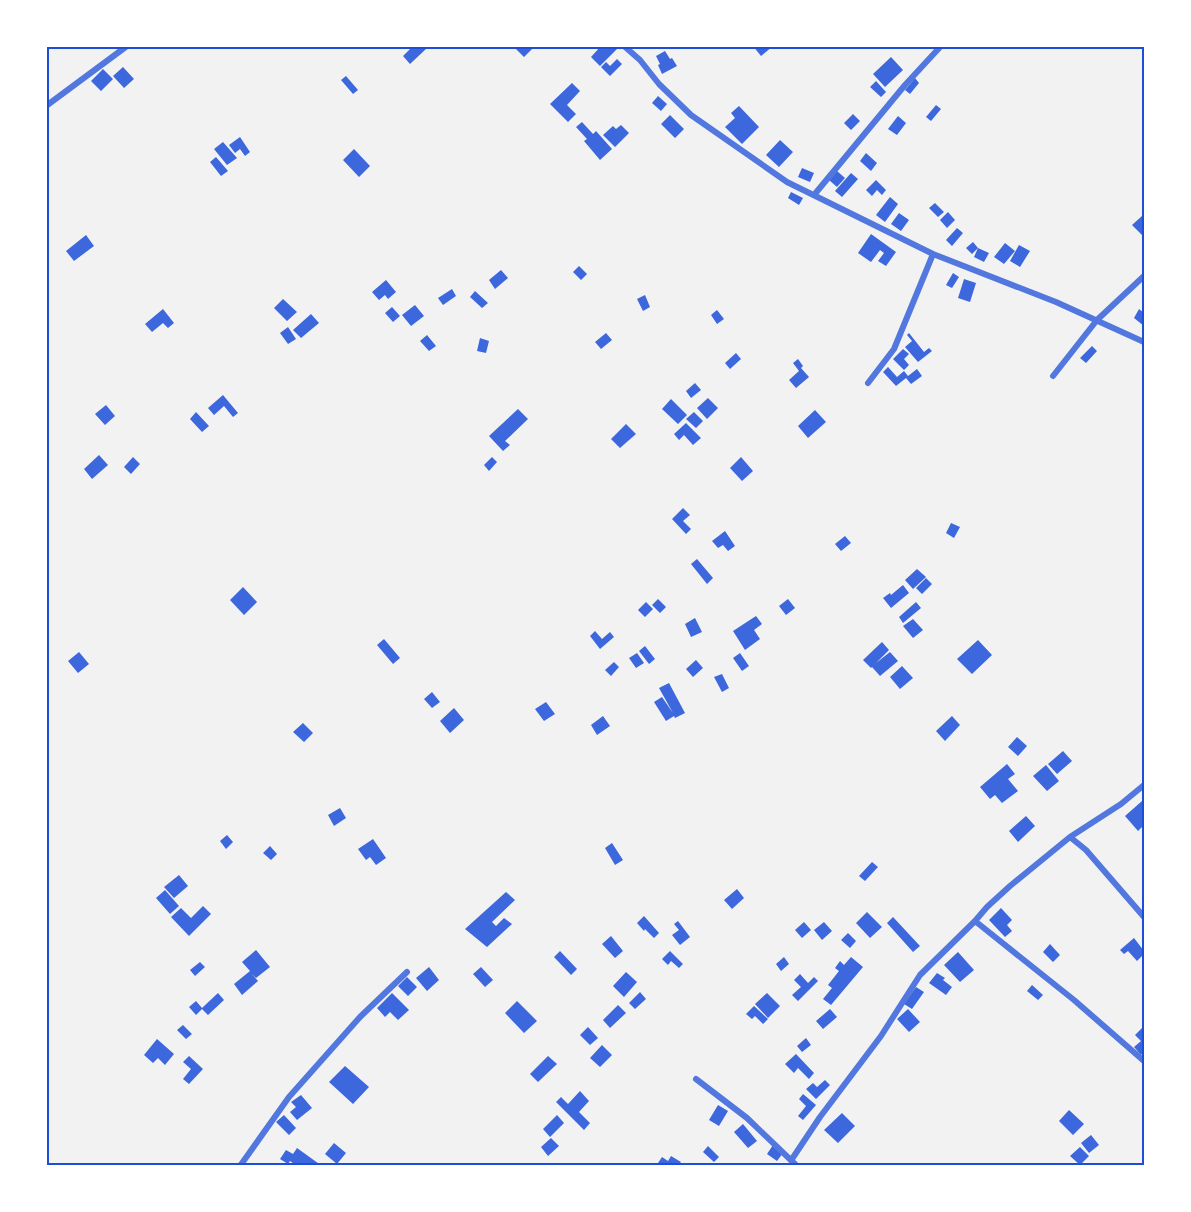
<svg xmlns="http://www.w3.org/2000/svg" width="1191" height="1212" viewBox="0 0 1191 1212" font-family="'Roboto Serif',serif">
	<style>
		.building { fill: #3d67dc }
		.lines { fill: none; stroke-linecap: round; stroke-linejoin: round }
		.minor { stroke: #5277de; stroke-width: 6 }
		.neatline { fill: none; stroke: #1d4ed8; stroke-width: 2 }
	</style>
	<rect width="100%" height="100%" fill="#f2f2f2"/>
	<!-- building -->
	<path class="building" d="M413 46H424L426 49 410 64 403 56Z
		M513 46H535L524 57Z
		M601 46H614L617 49 600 66 591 57Z
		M753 46H773L761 56Z
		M665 51 670 59 672 58 677 66 662 74 658 65 660 64 656 56Z
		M891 57 903 70 885 87 873 74Z
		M617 59 622 64 610 76 601 67 606 62 610 66Z
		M123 67 134 79 124 88 113 76Z
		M103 69 113 79 101 91 91 81Z
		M346 76 358 90 353 94 341 80Z
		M915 78 919 83 910 94 905 90Z
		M876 81 886 92 881 97 870 87Z
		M572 83 580 91 567 105 576 114 568 122 550 104Z
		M658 96 667 104 661 111 652 103Z
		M936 105 941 109 931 121 926 117Z
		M739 106 759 127 742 144 725 127 735 118 731 113Z
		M853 114 860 121 851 130 844 123Z
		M670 115 684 129 675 138 661 124Z
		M898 116 906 123 897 135 888 129Z
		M582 122 593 134 596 131 612 149 600 160 584 141 587 139 576 127Z
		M621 125 629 133 615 147 603 135 613 126 616 129Z
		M240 137 250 152 245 156 240 149 235 153 229 145Z
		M780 140 793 152 779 167 766 155Z
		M223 142 237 158 227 165 214 149Z
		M354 149 370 166 359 177 343 160Z
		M866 153 877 163 871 171 860 161Z
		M216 157 228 171 221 176 210 162Z
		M802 168 814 173 810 182 798 177Z
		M837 171 845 178 837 187 829 180Z
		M851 173 858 179 842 197 835 191Z
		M876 180 886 190 882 195 877 190 872 196 866 190Z
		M791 192 803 198 799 205 788 198Z
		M890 197 898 204 885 222 876 215Z
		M935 203 944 212 938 217 929 208Z
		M948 212 955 220 947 228 940 220Z
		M899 213 909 220 901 231 891 224Z
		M1142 216 1144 219V237L1132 225Z
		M957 228 963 233 952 246 946 240Z
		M871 234 896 252 886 266 878 261 884 253 880 250 871 262 858 253Z
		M86 235 94 246 74 261 66 251Z
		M973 242 978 248 989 253 984 262 974 257 978 248 972 254 966 248Z
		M1005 243 1015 251 1004 264 994 257Z
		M1019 245 1030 251 1020 267 1010 261Z
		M579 266 587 274 581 280 573 272Z
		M501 270 508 278 495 289 489 280Z
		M953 273 959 277 952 288 946 285Z
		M964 279 976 283 970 302 958 298Z
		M386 280 396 292 388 299 385 295 379 300 372 292Z
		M452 289 456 296 443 305 438 298Z
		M475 291 488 303 482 308 470 297Z
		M645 295 650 307 643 311 637 299Z
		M283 299 297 312 287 321 274 308Z
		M415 305 424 316 411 326 402 315Z
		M392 307 400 316 393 322 385 313Z
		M163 309 174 323 168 328 163 323 152 332 145 324Z
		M1139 309 1144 313V326L1134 318Z
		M717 310 724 319 717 324 711 315Z
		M311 314 319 323 301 338 293 330Z
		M288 327 296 339 288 344 280 333Z
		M606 333 612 340 601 349 595 342Z
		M909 333 924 352 929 348 932 351 918 362 905 347 912 341 907 335Z
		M427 335 436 346 429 351 420 341Z
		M480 338 489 341 486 353 477 351Z
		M1092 346 1097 351 1086 363 1080 358Z
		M903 349 909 354 904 359 909 365 904 370 893 359Z
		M736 353 741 359 730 369 725 363Z
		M798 359 803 366 801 368 809 377 796 388 789 380 799 371 793 363Z
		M888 367 897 377 904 371 908 376 917 369 922 376 911 384 906 378 896 386 883 372Z
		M695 383 701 390 691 398 686 391Z
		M223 395 238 413 233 417 224 406 214 415 208 408Z
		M708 398 718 408 707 419 697 408Z
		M671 399 687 415 678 424 662 409Z
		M106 405 115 416 105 425 95 414Z
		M518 409 528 419 505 441 510 445 503 451 489 436Z
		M815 410 826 422 808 438 798 426Z
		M196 412 209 426 202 432 190 419Z
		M694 412 703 421 696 428 686 419Z
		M686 423 701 438 693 445 684 435 679 440 674 434Z
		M626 424 636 434 620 448 611 439Z
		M99 455 108 465 92 479 84 469Z
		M133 457 140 464 131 474 124 467Z
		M492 457 497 462 489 471 484 465Z
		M741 457 753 471 742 481 730 468Z
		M683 508 690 515 683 521 691 529 686 534 672 519Z
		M951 523 960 527 954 538 946 533Z
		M725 531 735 546 728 551 723 545 718 548 712 541Z
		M845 536 851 543 841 551 835 544Z
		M697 559 713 578 707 584 691 564Z
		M917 569 926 577 913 589 905 580Z
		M926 578 932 584 922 594 916 588Z
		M903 585 909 593 891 608 883 598 890 593 891 595Z
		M243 587 257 602 244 615 230 600Z
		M658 599 666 607 660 613 652 605Z
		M788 599 795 608 786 615 779 606Z
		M646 602 653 609 645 617 638 610Z
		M916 602 921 608 903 623 899 617Z
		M756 616 762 624 754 630 760 639 745 650 733 631Z
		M695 618 702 632 691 637 685 624Z
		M913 619 923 630 913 638 903 626Z
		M595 631 602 639 610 632 614 637 600 649 590 636Z
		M384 639 400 658 393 664 377 645Z
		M978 640 992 655 972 674 957 659Z
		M882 642 889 650 876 663 890 652 898 661 880 676 872 667 871 668 863 660Z
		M645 646 655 659 649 664 639 651Z
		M79 652 89 664 78 673 68 661Z
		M637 653 644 663 636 668 629 658Z
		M740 653 749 666 742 671 733 658Z
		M696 660 703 668 693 677 686 669Z
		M614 662 619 667 611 676 605 670Z
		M902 666 913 678 900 689 890 677Z
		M722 674 729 688 722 692 714 677Z
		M669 683 685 713 675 718 674 716 666 721 654 702 662 697 673 713 659 688Z
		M432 692 440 702 432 708 424 699Z
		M546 702 555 714 544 721 535 709Z
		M454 708 464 720 450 733 440 721Z
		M603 716 610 726 597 735 591 725Z
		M952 716 960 725 945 741 936 731Z
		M303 723 313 733 304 742 293 732Z
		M1017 737 1027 746 1018 756 1008 747Z
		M1063 751 1072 761 1057 774 1048 764Z
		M1007 764 1015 774 1008 779 1018 791 1002 803 995 795 990 799 980 787Z
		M1046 765 1059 781 1047 791 1033 776Z
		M1142 801 1144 804V825L1138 831 1125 816Z
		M340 808 346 818 334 826 328 815Z
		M1026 816 1035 826 1018 842 1009 831Z
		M227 835 233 842 226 849 220 841Z
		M373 839 386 858 376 865 370 857 366 860 358 849Z
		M612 843 623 860 615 865 605 848Z
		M270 846 277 854 271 860 263 853Z
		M872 862 878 867 865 881 859 876Z
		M179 875 188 886 174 898 164 887Z
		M737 889 744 898 732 909 724 900Z
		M165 890 179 906 170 914 156 898Z
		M506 892 515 900 492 922 496 926 504 918 512 924 487 947 465 929Z
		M203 906 211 914 189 936 171 917 181 908 191 918Z
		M1001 908 1012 920 1007 925 1012 931 1005 937 989 920Z
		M867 912 882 927 870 938 856 923Z
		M644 916 659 933 654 938 645 929 644 931 637 923Z
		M893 917 920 946 913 952 887 923Z
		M678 921 690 937 680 945 672 935 679 930 674 924Z
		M804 922 811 930 802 938 795 930Z
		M824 922 832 931 822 940 814 930Z
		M848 933 856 941 850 948 841 940Z
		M611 936 623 951 615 958 602 944Z
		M1134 938 1144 951V954L1137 961 1128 951 1124 954 1120 950Z
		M1050 944 1060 955 1053 962 1043 952Z
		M256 950 270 967 256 978 251 973 258 981 242 995 234 984 250 971 242 962Z
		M560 951 577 969 571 975 554 957Z
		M670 951 683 964 679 968 671 961 668 965 662 959Z
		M958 952 974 970 960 982 944 965Z
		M784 957 789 964 781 971 776 964Z
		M851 957 863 967 831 1005 823 999 832 988 828 985 839 971 835 968 840 961 844 965Z
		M200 962 205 967 195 976 190 970Z
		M429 967 439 980 427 991 416 978Z
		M481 967 493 980 485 987 473 974Z
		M626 972 637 982 624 997 613 986Z
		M937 973 945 978 943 980 952 987 946 995 929 983Z
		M800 974 808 983 814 977 818 981 798 1001 792 995 801 987 794 980Z
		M407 977 417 987 408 996 398 986Z
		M1032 985 1043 995 1038 1000 1027 991Z
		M916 987 924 992 912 1009 904 1004Z
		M640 992 646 999 635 1009 629 1003Z
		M218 993 224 1000 208 1015 202 1009 196 1015 189 1007 196 1001 202 1008Z
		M392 993 409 1010 398 1020 390 1012 385 1017 377 1008Z
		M767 993 780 1006 768 1018 755 1004Z
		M517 1001 537 1021 524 1033 505 1013Z
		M618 1005 626 1013 610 1028 603 1020Z
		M754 1006 768 1019 763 1024 755 1016 752 1019 746 1014Z
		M830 1009 837 1017 823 1029 816 1021Z
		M908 1009 920 1022 909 1032 897 1019Z
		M183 1025 192 1034 186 1039 177 1030Z
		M588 1027 598 1038 590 1045 580 1035Z
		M1142 1028 1144 1031V1051L1141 1055 1134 1047 1141 1041 1135 1035Z
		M806 1038 811 1045 802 1052 797 1046Z
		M157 1039 174 1054 165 1065 158 1058 153 1063 144 1055Z
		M602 1045 612 1055 600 1067 590 1058Z
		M796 1054 814 1073 809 1079 798 1068 794 1073 785 1064Z
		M189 1056 203 1069 189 1084 183 1079 191 1069 183 1062Z
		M548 1056 557 1064 538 1082 530 1074Z
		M345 1066 369 1087 353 1104 329 1082Z
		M825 1080 830 1085 816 1099 806 1089 813 1083 817 1087 816 1088Z
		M580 1091 589 1101 579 1112 590 1123 584 1130 556 1102 561 1097 568 1104Z
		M803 1094 816 1105 803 1120 798 1116 806 1106 799 1099Z
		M301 1095 312 1108 297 1120 290 1112 296 1107 291 1102Z
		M718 1105 728 1111 719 1126 709 1120Z
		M1069 1110 1084 1124 1073 1135 1059 1121Z
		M842 1113 855 1126 838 1143 824 1130Z
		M284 1115 296 1128 289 1135 276 1122Z
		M557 1115 564 1123 550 1137 543 1129Z
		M743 1124 757 1141 748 1148 734 1132Z
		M1091 1135 1099 1145 1089 1153 1081 1143Z
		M551 1138 559 1146 548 1156 541 1147Z
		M334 1143 346 1153 337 1164 325 1154Z
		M773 1145 783 1153 777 1161 767 1154Z
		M708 1146 719 1157 714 1162 703 1152Z
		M1080 1147 1089 1156 1080 1165 1070 1156Z
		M297 1148 322 1166H297L290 1161 288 1164 280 1159 286 1150 293 1154Z
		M671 1156 681 1162 678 1166H661L658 1163 662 1157 668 1161Z"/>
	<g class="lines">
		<!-- minor -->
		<path class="minor" d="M624 46 640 60 659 84 691 115 787 182 933 254 1056 302 1144 342
			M46 106 127 46
			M814 195 905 85 941 46
			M1053 376 1097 320 1144 276
			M868 383 894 349 933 254
			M1070 837 1121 804 1144 785
			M975 921 1074 1000 1144 1061
			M696 1079 747 1118 797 1166
			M792 1159 820 1117 881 1036 920 975 975 921 987 907 1010 886 1070 837 1086 850 1144 917
			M240 1166 289 1097 360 1017 407 972"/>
	</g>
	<!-- border -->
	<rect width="1191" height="1212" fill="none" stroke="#ffffff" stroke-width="96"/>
	<rect x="48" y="48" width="1095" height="1116" class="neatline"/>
</svg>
